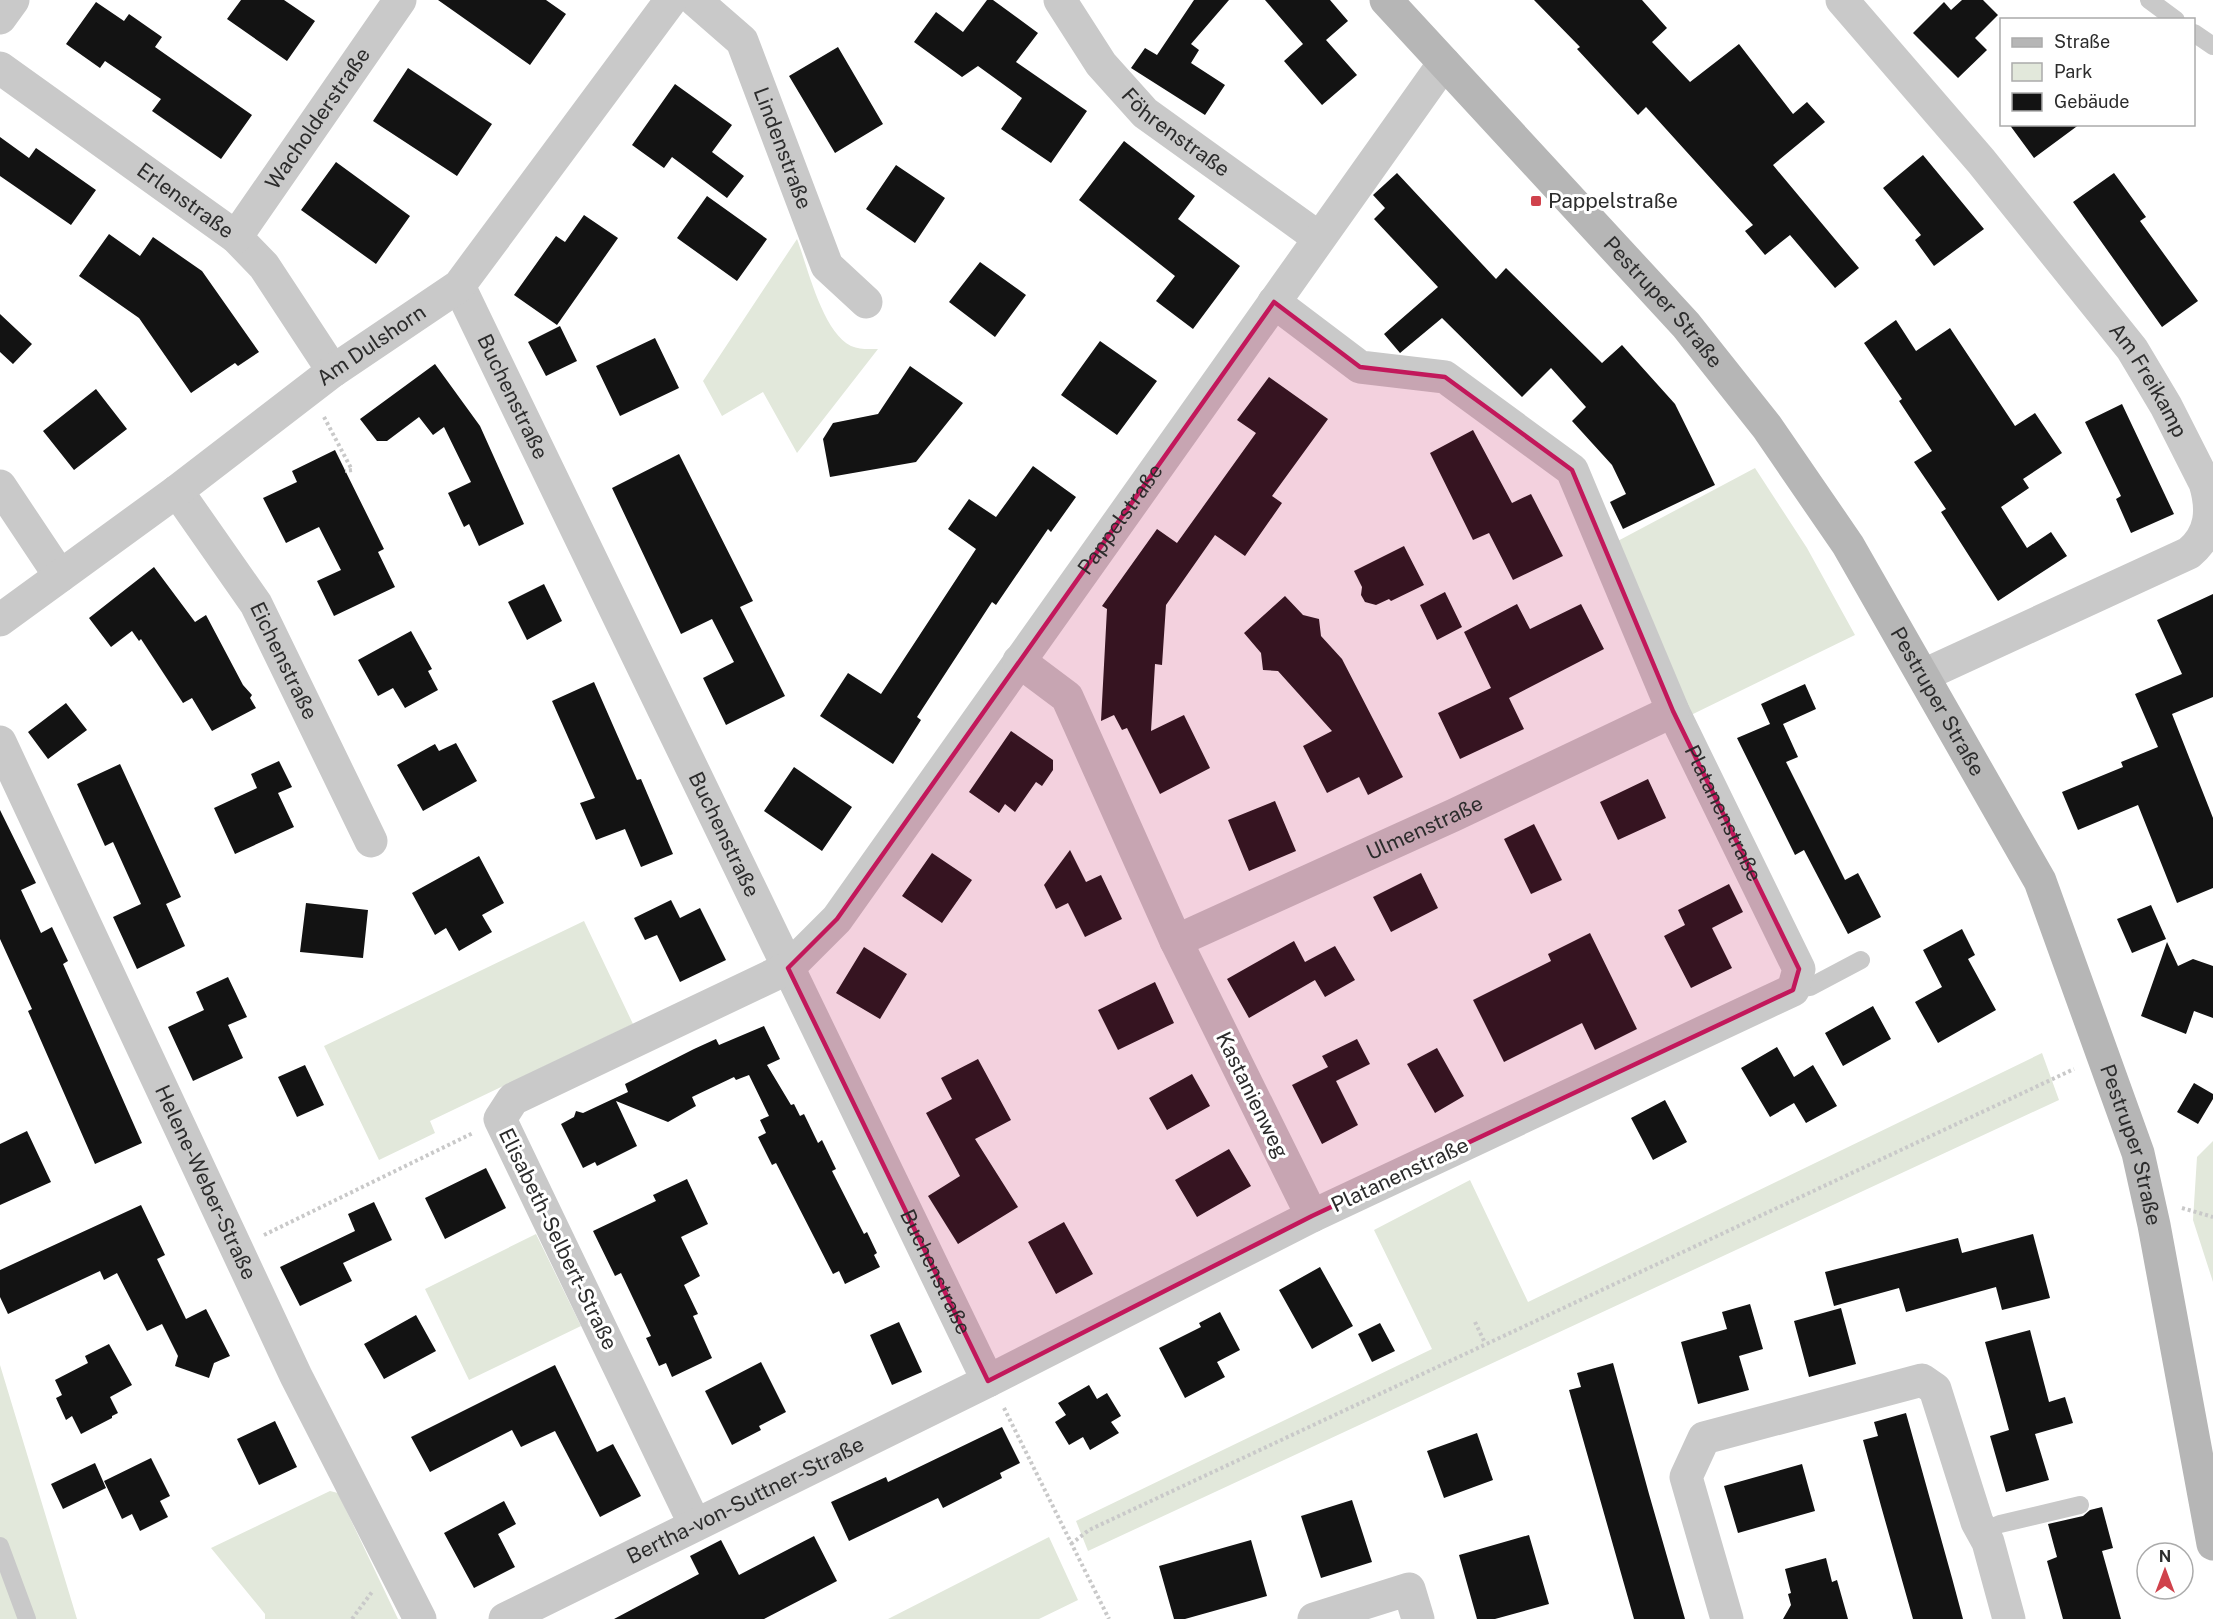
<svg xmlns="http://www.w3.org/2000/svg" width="2213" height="1619" viewBox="0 0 2213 1619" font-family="'Public Sans',sans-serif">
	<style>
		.green { fill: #e2e8db }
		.building { fill: #131313 }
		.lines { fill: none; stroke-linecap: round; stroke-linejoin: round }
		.path { stroke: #c9c9c9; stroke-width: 4; stroke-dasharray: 3 3; stroke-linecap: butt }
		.lane { stroke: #c9c9c9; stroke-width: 18 }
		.street { stroke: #c9c9c9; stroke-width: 33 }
		.secondary { stroke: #b6b6b6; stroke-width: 33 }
		.marked { fill: #c2185b; fill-opacity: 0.2; stroke: #c2185b; stroke-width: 4.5; stroke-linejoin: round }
		.poi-dot { fill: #d0424c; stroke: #fff; stroke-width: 2 }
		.labels { text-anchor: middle; stroke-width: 6; stroke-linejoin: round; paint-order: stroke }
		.street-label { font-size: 21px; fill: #2c2c2c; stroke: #fff }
		.poi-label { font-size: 21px; fill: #2c2c2c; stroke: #fff; text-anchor: start }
	</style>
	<rect width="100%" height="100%" fill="#fff"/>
	<!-- green -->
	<path class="green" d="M797 239C808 268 822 331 851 346 860 350 869 349 878 349L797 453 763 392 722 416 703 381Z
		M1755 468 1807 548 1855 635 1691 715 1614 543Z
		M584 921 633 1024 430 1121 435 1133 379 1160 324 1046Z
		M2042 1053 2059 1100 1088 1551 1076 1521 1432 1349 1374 1230 1470 1180 1528 1302Z
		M2213 1141V1282L2193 1220 2197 1157Z
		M536 1234 581 1326 469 1380 425 1289Z
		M0 1365 77 1619H0Z
		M330 1491 338 1493 398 1619H265V1614L211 1548Z
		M1049 1537 1078 1600 1039 1619H888Z"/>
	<!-- building -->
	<path class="building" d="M241 0H284L315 21 287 61 227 19Z
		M438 0H546L566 14 530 65Z
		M987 0H993L1038 33 1016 62 1087 111 1051 163 1001 129 1022 98 978 66 962 77 914 42 936 12 963 32Z
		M1194 0H1229L1191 44 1199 50 1191 63 1225 85 1205 115 1131 68 1145 48 1157 55Z
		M1265 0H1330L1348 21 1326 40 1357 75 1322 105 1284 61 1303 44Z
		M1534 0H1642L1667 28 1652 42 1690 82 1739 44 1793 114 1807 102 1825 122 1773 165 1859 268 1835 288 1790 235 1765 255 1745 231 1753 225 1646 107 1638 115 1577 49 1580 47Z
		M1962 0H1983L1998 15 1975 38 1987 50 1958 78 1913 33 1944 2 1951 10Z
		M96 2 124 21 129 14 162 37 155 47 252 115 221 159 152 111 161 99 105 61 100 68 66 44Z
		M838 47 883 124 835 153 789 76Z
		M408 68 492 124 457 176 373 121Z
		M675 84 732 125 712 152 744 176 727 198 672 157 664 168 632 145Z
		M2009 124H2080L2034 158Z
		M0 137 29 158 36 148 96 190 71 225 0 176Z
		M1124 141 1195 196 1178 219 1240 266 1193 329 1156 301 1175 276 1079 200Z
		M1923 155 1984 229 1934 266 1915 240 1921 235 1883 188Z
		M336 162 410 216 376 264 301 210Z
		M896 165 945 198 915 243 866 209Z
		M1397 173 1496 279 1506 268 1602 363 1622 345 1675 404 1715 485 1623 529 1610 502 1626 494 1612 465 1572 421 1586 407 1551 368 1522 397 1442 318 1400 353 1384 334 1438 287 1374 219 1385 208 1373 195Z
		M2114 173 2146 217 2140 221 2198 301 2162 327 2073 202Z
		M707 196 767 239 737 281 677 238Z
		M584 215 618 238 557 325 514 295 556 236 565 242Z
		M109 234 140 256 153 237 202 271 259 352 238 366 235 363 191 393 139 318 79 276Z
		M980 262 1026 295 995 337 949 302Z
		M0 314 32 344 13 364 0 352Z
		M1896 320 1916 351 1950 328 2015 426 2035 413 2062 453 2023 479 2029 488 2001 507 2027 548 2051 532 2067 556 1998 601 1941 512 1946 509 1914 462 1932 451 1899 401 1902 399 1864 343Z
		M560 326 577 361 546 376 528 342Z
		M655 338 679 388 620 416 596 366Z
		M1100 341 1157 381 1117 435 1061 395Z
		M435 364 480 426 524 524 479 546 469 524 464 527 448 493 471 482 444 427 433 435 419 417 387 441H377L360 419Z
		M910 366 963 403 916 462 830 477 823 439 833 423 878 414Z
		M1269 377 1328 419 1272 496 1282 503 1245 556 1215 535 1166 605 1162 665 1155 664 1151 731 1184 715 1210 768 1160 794 1127 728 1122 730 1114 715 1101 721 1107 609 1102 606 1157 529 1177 543 1256 433 1237 420Z
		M96 389 127 429 74 470 43 431Z
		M2122 404 2174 514 2131 533 2116 499 2121 496 2085 422Z
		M1473 430 1512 503 1531 494 1563 556 1513 580 1489 533 1473 540 1430 453Z
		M335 450 384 549 378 552 395 587 334 616 317 581 341 570 319 527 286 543 263 498 297 482 292 471Z
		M679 454 753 601 740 607 785 696 726 725 703 678 734 662 712 619 681 634 612 488Z
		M1033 466 1076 497 1051 532 1048 529 996 605 992 602 917 717 921 720 893 764 820 716 848 673 881 694 976 549 948 529 969 499 996 517Z
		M1404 546 1424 585 1391 601 1389 599 1376 605 1365 602 1361 595 1362 587 1354 571Z
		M154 567 195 622 206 615 243 685 252 695 250 698 256 708 212 731 192 698 183 703 141 639 139 641 132 631 111 647 89 618Z
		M544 584 562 621 527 640 508 602Z
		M1445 592 1462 627 1437 640 1420 605Z
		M2213 594V697L2172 714 2213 818V888L2177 903 2138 805 2078 830 2062 792 2123 767 2121 762 2158 747 2135 694 2182 674 2157 620Z
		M1285 596 1303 615 1319 619 1321 636 1342 659 1403 777 1368 795 1359 777 1327 793 1303 746 1332 731 1278 671 1263 670 1261 653 1244 633Z
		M1517 604 1530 629 1581 604 1604 649 1509 698 1524 729 1460 759 1438 713 1491 688 1464 632Z
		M411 631 432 669 428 671 438 690 405 708 393 688 378 696 358 660Z
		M594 682 637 780 641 779 673 854 641 867 625 829 596 840 580 803 595 798 552 701Z
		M1805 684 1816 709 1783 724 1798 757 1786 762 1845 880 1858 873 1881 917 1848 934 1804 850 1795 855 1737 738 1770 724 1761 704Z
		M66 703 87 730 48 759 28 732Z
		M1011 731 1053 760V770L1042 786 1036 782 1015 812 1005 804 999 813 969 792Z
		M456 743 477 781 423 811 397 765 435 744 439 751Z
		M279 761 292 787 278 793 294 827 235 854 214 808 257 788 251 774Z
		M120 764 181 897 166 904 185 946 137 969 113 917 141 904 113 842 105 846 77 784Z
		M794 767 852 807 822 851 764 811Z
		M1648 779 1666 818 1618 840 1600 802Z
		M1275 801 1296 851 1249 871 1228 820Z
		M0 810 36 883 21 890 41 933 52 927 68 961 63 964 142 1143 95 1164 28 1011 32 1009 0 939Z
		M1534 824 1562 880 1531 894 1504 839Z
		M1070 850 1086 882 1101 875 1122 919 1085 937 1068 903 1056 909 1044 885Z
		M932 853 972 880 942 923 902 896Z
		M479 856 504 903 482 915 492 932 459 951 446 928 435 935 412 893Z
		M1421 873 1438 908 1391 932 1373 897Z
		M1729 884 1743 912 1712 928 1732 968 1691 988 1664 936 1685 925 1678 910Z
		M671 900 680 918 700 908 726 960 680 982 657 935 645 940 634 918Z
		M306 903 368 910 363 958 300 952Z
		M2151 905 2166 939 2132 953 2117 919Z
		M1962 929 1975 955 1968 959 1996 1010 1938 1043 1915 1002 1942 987 1923 950Z
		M1590 933 1637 1029 1595 1050 1582 1023 1504 1062 1473 1000 1551 961 1548 954Z
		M1294 941 1305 962 1335 946 1355 980 1325 997 1315 980 1249 1018 1227 979Z
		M2167 942 2178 966 2193 959 2213 966V1018L2194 1011 2186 1034 2141 1016Z
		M864 947 907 974 880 1019 836 993Z
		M228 977 247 1017 228 1025 243 1058 193 1081 168 1027 204 1010 196 992Z
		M1155 982 1174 1023 1118 1050 1098 1010Z
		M1873 1006 1891 1039 1843 1066 1825 1033Z
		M764 1026 780 1059 767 1065 791 1105 794 1104 800 1116 804 1114 818 1143 822 1140 836 1169 832 1171 864 1234 867 1232 877 1253 874 1255 880 1267 845 1284 839 1271 833 1274 776 1163 772 1165 758 1137 766 1133 760 1120 769 1116 749 1075 736 1080 734 1077 692 1097 696 1106 668 1122 616 1101 637 1146 597 1166 595 1162 583 1168 561 1124 574 1117 576 1111 583 1113 628 1092 625 1084 694 1049 716 1039 719 1045Z
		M1357 1039 1370 1064 1336 1081 1358 1125 1322 1144 1292 1085 1328 1067 1322 1056Z
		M1777 1047 1794 1077 1813 1065 1837 1106 1806 1123 1794 1103 1770 1117 1741 1068Z
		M1437 1048 1464 1096 1435 1113 1407 1064Z
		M978 1059 1011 1120 975 1139 1018 1207 958 1244 928 1196 960 1176 926 1113 952 1099 941 1078Z
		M305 1065 324 1105 297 1117 278 1077Z
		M1192 1074 1210 1106 1167 1130 1149 1098Z
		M2194 1083 2213 1094V1099L2198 1124 2177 1112Z
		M1665 1100 1687 1142 1653 1160 1631 1118Z
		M27 1131 51 1182 0 1205V1144Z
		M1229 1149 1251 1186 1197 1217 1175 1180Z
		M486 1168 506 1208 445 1239 425 1198Z
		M687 1179 708 1224 681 1237 700 1276 684 1285 698 1314 693 1316 712 1358 672 1377 666 1363 659 1366 646 1338 651 1336 621 1273 615 1276 593 1231 656 1201 653 1195Z
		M374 1202 392 1240 343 1263 352 1281 300 1306 280 1267 355 1231 348 1214Z
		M141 1205 165 1255 157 1259 186 1319 206 1309 230 1356 214 1363 209 1378 175 1366 178 1356 162 1324 147 1331 117 1273 104 1280 100 1271 8 1314 0 1297V1270Z
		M1064 1222 1093 1274 1056 1294 1028 1242Z
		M2033 1234 2050 1298 2002 1310 1996 1287 1906 1312 1899 1288 1834 1306 1825 1272 1958 1238 1962 1253Z
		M1320 1267 1353 1326 1312 1349 1279 1290Z
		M1750 1304 1763 1349 1739 1356 1749 1390 1698 1404 1681 1342 1727 1329 1722 1312Z
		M1841 1308 1856 1364 1809 1377 1794 1321Z
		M1220 1312 1240 1350 1217 1362 1225 1377 1185 1398 1159 1348 1201 1327 1199 1323Z
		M416 1315 436 1351 384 1379 364 1344Z
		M899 1322 922 1372 892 1385 870 1335Z
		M1380 1323 1395 1351 1372 1362 1358 1334Z
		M2030 1330 2049 1402 2065 1397 2073 1423 2035 1434 2049 1480 2006 1492 1990 1436 2009 1430 1985 1342Z
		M109 1344 132 1385 110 1397 118 1413 112 1416V1418L81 1434 72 1416 66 1420 56 1398 62 1395 55 1380 88 1363 85 1356Z
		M761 1362 786 1412 759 1426 761 1430 732 1445 705 1391Z
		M1613 1363 1649 1494 1685 1619H1634L1569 1390 1581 1387 1577 1373Z
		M555 1365 597 1452 613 1444 641 1496 600 1517 555 1431 521 1447 512 1430 430 1472 411 1437Z
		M1089 1385 1097 1399 1107 1393 1121 1416 1111 1422 1119 1433 1090 1450 1083 1437 1069 1445 1055 1422 1066 1415 1058 1403Z
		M1906 1413 1952 1578 1963 1619H1913L1881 1506 1863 1440 1878 1436 1874 1422Z
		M275 1421 297 1467 259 1485 237 1439Z
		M1002 1427 1020 1463 1000 1473 1002 1478 943 1508 938 1498 849 1541 831 1502 886 1477 888 1482Z
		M1477 1433 1493 1480 1444 1498 1427 1451Z
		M151 1458 170 1496 160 1501 168 1517 140 1531 132 1514 122 1519 104 1481Z
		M95 1463 106 1488 63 1509 51 1484Z
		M1802 1464 1815 1511 1738 1533 1724 1486Z
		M1352 1500 1372 1562 1321 1578 1301 1516Z
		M504 1501 516 1524 498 1534 515 1567 474 1588 444 1533Z
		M2102 1507 2113 1548 2102 1551 2121 1619H2063L2047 1561 2057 1557 2048 1524 2083 1516 2090 1510Z
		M1529 1535 1549 1604 1495 1619H1477L1459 1555Z
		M814 1536 837 1581 764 1619H614L699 1574 690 1556 721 1540 739 1575Z
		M1251 1540 1267 1596 1185 1619H1174L1159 1566Z
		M1826 1558 1832 1582 1837 1580 1848 1619H1783L1791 1605 1788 1594 1791 1593 1785 1569Z"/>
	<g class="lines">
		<!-- path -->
		<path class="path" d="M324 417 352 470 345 471
			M2182 1208 2213 1217
			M264 1235 473 1133
			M1475 1322 1485 1343
			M1004 1408 1109 1619
			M1071 1544 1089 1530 2074 1069
			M352 1619 372 1592"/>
		<!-- lane -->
		<path class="lane" d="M2149 0 2176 20
			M2194 33 2213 46
			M1793 990 1810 987 1861 960
			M1983 1531 2000 1524 2080 1505
			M0 1546 27 1619"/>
		<!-- street -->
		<g class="street">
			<path id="s1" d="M695 0 742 41 827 266 866 302"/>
			<path id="s2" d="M1060 0 1101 64 1145 113 1319 238"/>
			<path id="s3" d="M1842 0 1981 161 2132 349 2166 406 2205 483C2213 509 2212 534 2189 553L1924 675"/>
			<path d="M0 18 13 0"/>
			<path id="s4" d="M0 68 236 237 264 266 333 371"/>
			<path id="s5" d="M236 237 400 0"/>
			<path id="s6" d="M459 286 988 1381"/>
			<path id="s7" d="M1274 302 1360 367 1445 377 1572 470 1673 711 1799 969 1793 990 1312 1216"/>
			<path d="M0 486 60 576"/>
			<path id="s8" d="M177 491 256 604 371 841"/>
			<path id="s9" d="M0 620 177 491 333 371 459 286 671 0"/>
			<path id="s10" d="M0 742 296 1376 420 1619"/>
			<path id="s11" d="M1176 941 1454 815 1673 711"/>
			<path id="s12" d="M695 1525 500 1119 513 1099 788 968 837 919 1444 63"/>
			<path id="s13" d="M505 1619 988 1381 1312 1216 1176 941 1067 697 1019 661"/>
			<path d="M1314 1619 1409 1589 1418 1619"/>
			<path d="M1727 1619 1686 1477 1704 1438 1922 1380 1935 1389 1977 1522 1988 1542 2009 1619"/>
		</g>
		<!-- secondary -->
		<path class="secondary" id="s14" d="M1386 0 1686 325 1767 427 1848 545 2040 881 2138 1153 2154 1225 2213 1544"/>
	</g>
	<!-- marked area -->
	<path class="marked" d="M1274 302 1360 367 1445 377 1572 470 1673 711 1799 969 1793 990 1312 1216 988 1381 788 968 837 919Z"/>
	<!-- markers -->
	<rect class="poi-dot" x="1530" y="195" width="12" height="12" rx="3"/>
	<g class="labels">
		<!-- street labels -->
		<g class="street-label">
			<text dy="7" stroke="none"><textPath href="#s5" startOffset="144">Wacholderstraße</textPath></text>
			<text dy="7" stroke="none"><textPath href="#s2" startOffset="178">Föhrenstraße</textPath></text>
			<text dy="7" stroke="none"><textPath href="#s1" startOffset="177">Lindenstraße</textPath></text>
			<text dy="7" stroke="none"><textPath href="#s4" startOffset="228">Erlenstraße</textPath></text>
			<text dy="7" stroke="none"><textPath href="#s14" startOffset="410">Pestruper Straße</textPath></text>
			<text dy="7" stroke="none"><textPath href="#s9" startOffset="462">Am Dulshorn</textPath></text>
			<text dy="7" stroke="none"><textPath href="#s3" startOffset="489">Am Freikamp</textPath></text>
			<text dy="7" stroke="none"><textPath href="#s6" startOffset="123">Buchenstraße</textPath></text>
			<text dy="7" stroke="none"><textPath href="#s12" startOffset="1338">Pappelstraße</textPath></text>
			<text dy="7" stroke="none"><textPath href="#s8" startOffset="201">Eichenstraße</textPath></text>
			<text dy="7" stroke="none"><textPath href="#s14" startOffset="896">Pestruper Straße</textPath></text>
			<text dy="7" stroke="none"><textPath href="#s7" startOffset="726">Platanenstraße</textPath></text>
			<text dy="7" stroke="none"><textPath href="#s11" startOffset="273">Ulmenstraße</textPath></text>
			<text dy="7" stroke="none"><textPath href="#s6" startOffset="609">Buchenstraße</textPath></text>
			<text transform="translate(1252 1095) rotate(64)" y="7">Kastanienweg</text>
			<text dy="7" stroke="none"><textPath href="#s14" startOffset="1382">Pestruper Straße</textPath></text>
			<text transform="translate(1400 1175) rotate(-25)" y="7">Platanenstraße</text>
			<text dy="7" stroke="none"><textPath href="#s10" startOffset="486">Helene-Weber-Straße</textPath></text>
			<text transform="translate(558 1239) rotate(64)" y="7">Elisabeth-Selbert-Straße</text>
			<text dy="7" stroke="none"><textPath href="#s6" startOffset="1095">Buchenstraße</textPath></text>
			<text dy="7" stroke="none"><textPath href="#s13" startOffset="268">Bertha-von-Suttner-Straße</textPath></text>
		</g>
		<!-- poi labels -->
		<g class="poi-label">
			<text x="1548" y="208">Pappelstraße</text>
		</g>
	</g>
	<!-- legend -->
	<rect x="2000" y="18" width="195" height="108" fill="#ffffff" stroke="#ababab" stroke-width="1.5"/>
	<rect x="2012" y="38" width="30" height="9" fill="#b6b6b6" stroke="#ababab" stroke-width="1.5"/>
	<text x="2054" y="48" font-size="18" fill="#2c2c2c">Straße</text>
	<rect x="2012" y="63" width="30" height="18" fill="#e2e8db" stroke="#ababab" stroke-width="1.5"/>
	<text x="2054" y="78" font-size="18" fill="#2c2c2c">Park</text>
	<rect x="2012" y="93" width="30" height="18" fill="#131313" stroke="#ababab" stroke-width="1.5"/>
	<text x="2054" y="108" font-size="18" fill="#2c2c2c">Gebäude</text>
	<!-- north arrow -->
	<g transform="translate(2165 1571)"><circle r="28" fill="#ffffff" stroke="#ababab" stroke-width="1.5"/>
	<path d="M0-4.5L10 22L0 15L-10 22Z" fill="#d0424c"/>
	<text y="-9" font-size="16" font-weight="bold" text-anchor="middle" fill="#2c2c2c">N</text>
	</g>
</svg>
